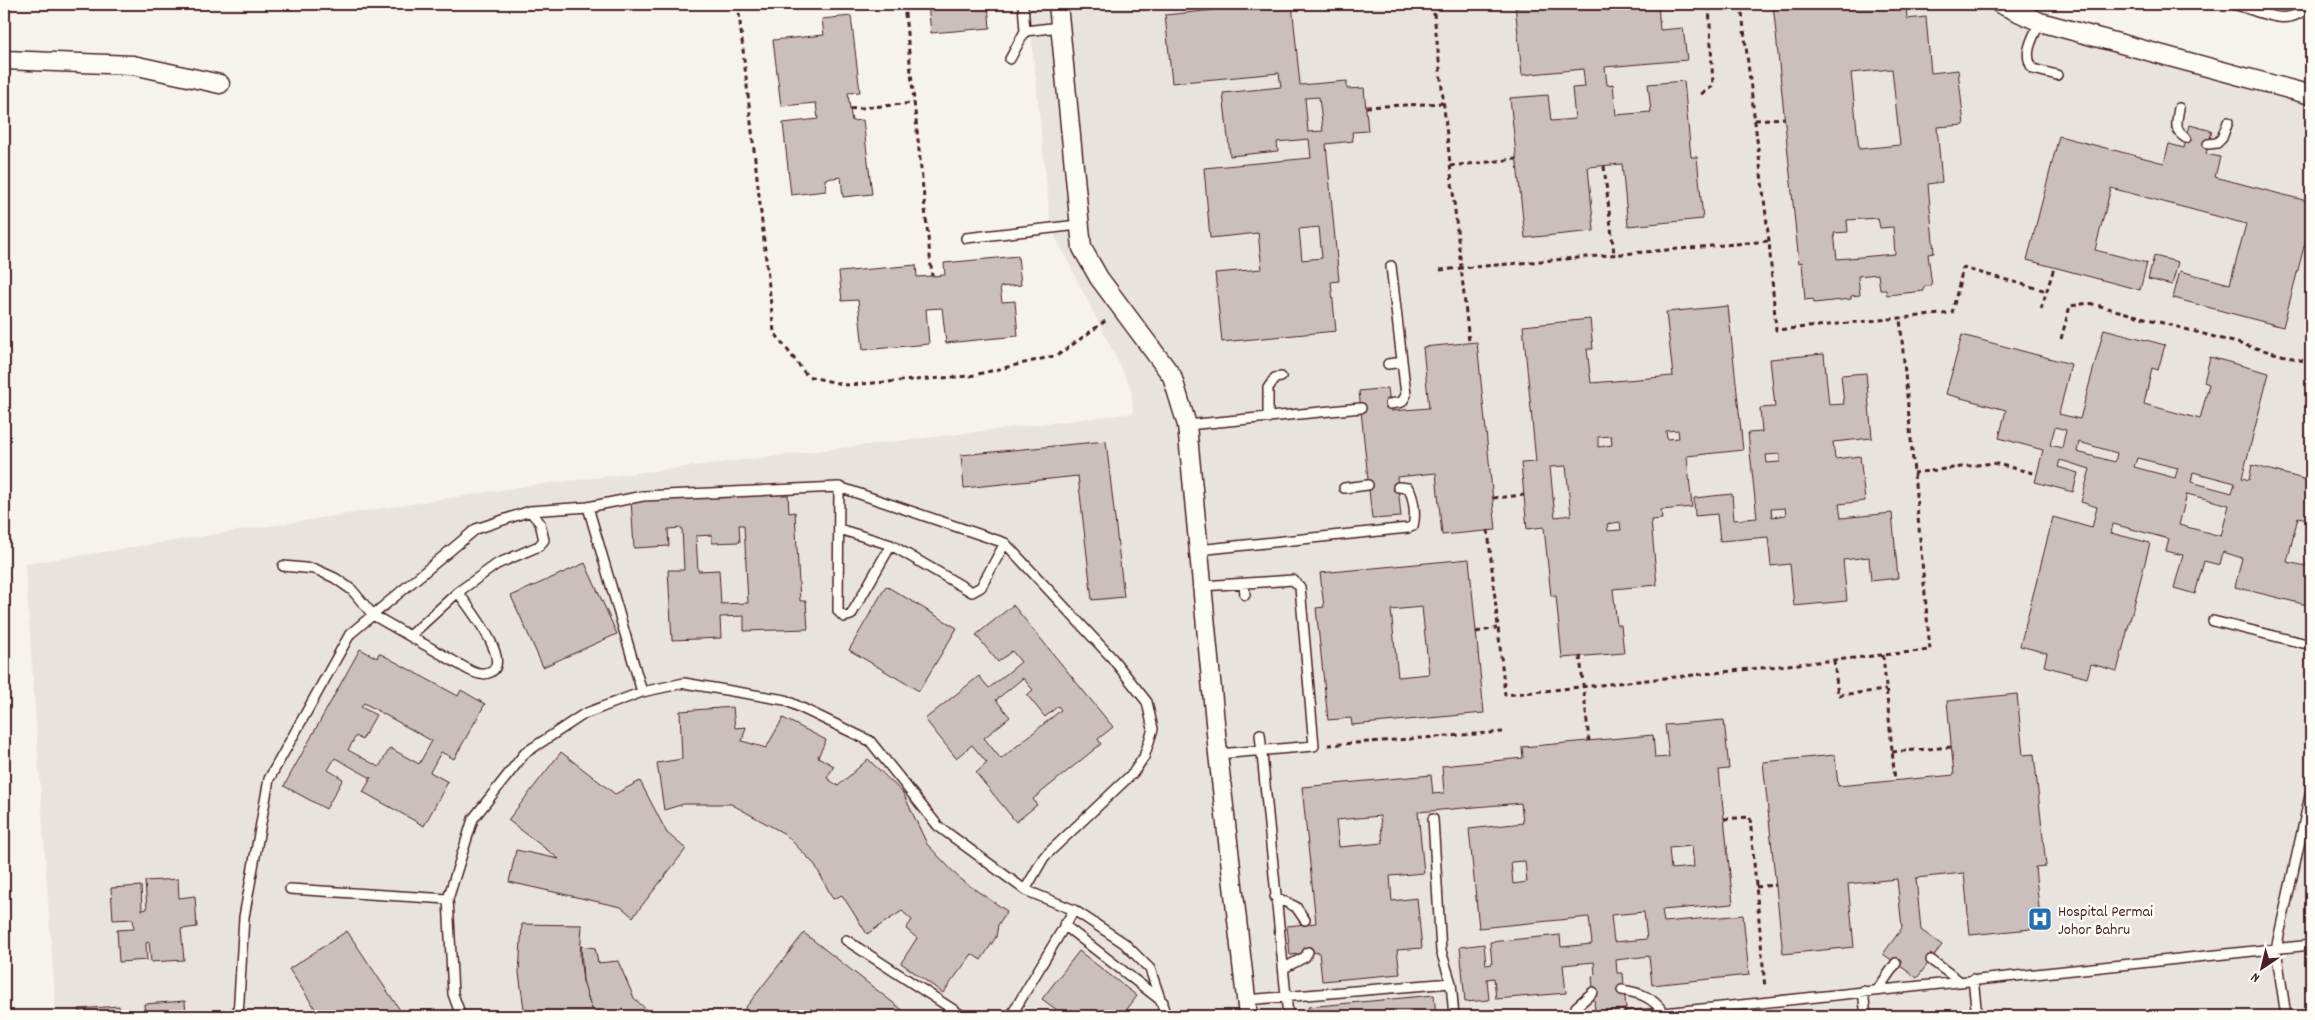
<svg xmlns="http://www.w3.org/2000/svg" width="2315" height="1020" viewBox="0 0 2315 1020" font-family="Dekko,sans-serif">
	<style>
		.built { fill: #e9e3e0 }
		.building { fill: #cbbfbe; stroke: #4a1f2b; fill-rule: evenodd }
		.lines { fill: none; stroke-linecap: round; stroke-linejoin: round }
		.service-casing { stroke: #4a1f2b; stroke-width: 12 }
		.minor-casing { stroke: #4a1f2b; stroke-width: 21 }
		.path { stroke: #4a1f2b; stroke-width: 3; stroke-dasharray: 5 4; stroke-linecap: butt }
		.service { stroke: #fdfcf7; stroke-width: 9 }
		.minor { stroke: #fdfcf7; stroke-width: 18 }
		.labels { text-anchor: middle; stroke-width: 5; stroke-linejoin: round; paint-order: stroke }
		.poi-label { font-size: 16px; fill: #4a1f2b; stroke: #fdfcf7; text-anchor: start }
	</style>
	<rect width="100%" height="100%" fill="#f6f3ef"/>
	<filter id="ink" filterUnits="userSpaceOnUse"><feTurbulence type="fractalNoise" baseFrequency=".02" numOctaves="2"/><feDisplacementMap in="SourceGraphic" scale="10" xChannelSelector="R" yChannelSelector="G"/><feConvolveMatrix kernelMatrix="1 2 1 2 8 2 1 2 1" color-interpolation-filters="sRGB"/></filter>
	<g filter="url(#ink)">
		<!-- built -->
		<path class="built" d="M1028 4H1986L2035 32 2311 105V1016H56L25 564 526 486 1133 413 1131 388 1051 228Z"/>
		<!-- building -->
		<path class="building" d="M928 4H988L990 28 931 33Z
			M1214 4H1253V6L1292 4 1300 85 1347 81V89L1364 88 1368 131 1352 132 1353 141 1326 144 1339 281 1331 282 1336 331 1222 342 1215 273 1262 269 1258 233 1210 238 1204 168 1311 158 1309 139 1277 142 1278 151 1230 156 1223 93 1281 87 1279 73 1172 83 1165 15 1215 10ZM1319 97 1323 131 1308 132 1305 98ZM1319 227 1322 258 1302 260 1299 229Z
			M1515 4H1658L1660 30 1683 28 1687 60 1605 67 1607 85 1613 84 1616 115 1651 112 1648 84 1684 81 1691 157H1697L1703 219 1628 226 1622 164 1588 167 1594 231 1525 238 1510 98 1548 95 1551 121 1575 119 1572 88 1585 87 1583 69 1522 75Z
			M1773 4H1906L1907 19 1926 17 1931 73 1958 70 1964 125 1937 127 1942 182 1928 184 1934 253 1928 254 1932 286H1924V291L1887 295 1886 290H1880L1878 274 1858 276 1860 295 1851 296V299L1814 303 1813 299 1805 300 1802 262 1799 263ZM1892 69 1900 145 1859 149 1851 73ZM1878 218 1880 228 1893 227 1895 254 1837 259 1834 233 1848 232 1847 220Z
			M851 16 860 92 848 93 850 109 852 121 863 120 872 194 843 197 841 177 825 179 826 191 791 195 783 123 818 119 816 103 781 106 773 40 824 35 822 19Z
			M2190 125 2212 131 2206 154 2220 157 2215 177 2311 202V220L2283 327 2173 298 2180 271 2230 284 2246 224 2111 188 2095 250 2147 263 2140 290 2027 260 2059 136 2164 163 2169 144 2184 148Z
			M1018 256 1021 285 1000 287 1002 302 1015 301 1018 336 946 343 942 308 926 309 929 344 863 350 858 300 842 301 839 272 916 265 917 277 945 275 944 263Z
			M2154 256 2178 262 2172 285 2148 279Z
			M1728 306 1743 450 1687 456 1692 507 1661 510 1662 519 1651 520 1657 585 1613 589 1617 625H1621L1624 653 1562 658 1556 596H1551L1544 527 1527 529 1521 463 1536 462 1523 326 1590 319 1593 349H1587L1591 383 1673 376 1666 312ZM1678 430 1679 438 1667 439 1666 431ZM1611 436 1612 445 1598 447V437ZM1566 466 1571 515 1555 517 1550 467ZM1620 522 1621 530 1608 531 1607 524Z
			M2104 329 2165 345 2158 370 2152 368 2144 404 2200 419 2209 384 2204 382 2210 357 2269 373 2242 478 2249 480 2252 465 2311 481V520L2298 517 2287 562 2306 566 2308 557 2311 558V587L2307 605 2235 587 2242 558 2223 552 2220 565 2204 561 2195 594 2174 588 2183 555 2166 551 2169 539 2113 524 2111 533 2150 543 2117 671 2091 664 2087 678 2044 666 2047 653 2020 646 2053 517 2092 528 2097 507 2081 502 2090 469 2060 460 2058 467 2078 473 2073 492 2035 482 2043 450 1999 438 2006 410 1946 394 1962 335 2071 364 2059 414 2080 419ZM2055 427 2066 430 2062 448 2050 445ZM2079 442 2117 453 2115 462 2077 452ZM2137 458 2178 468 2175 478 2134 467ZM2193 472 2235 483 2232 493 2191 482ZM2187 494 2229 505 2221 536 2179 525Z
			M1477 342 1496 530 1442 535 1436 473 1397 477 1401 517 1372 519 1359 391 1388 388 1391 411 1429 408 1423 347Z
			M1824 354 1829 405 1844 404 1841 375 1866 373 1872 438 1833 442 1835 459 1860 456 1865 501 1839 504 1841 518 1892 513 1898 578 1871 581 1869 557 1843 560 1847 601 1794 606 1790 564 1771 566 1768 537 1720 541 1717 514 1695 516 1694 498 1732 494 1734 520 1757 518 1748 433 1762 432 1760 408 1775 407 1770 359ZM1780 454V462L1767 463 1766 455ZM1785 508 1786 515 1772 517 1771 509Z
			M1106 441 1124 597 1092 600 1078 476 964 488 961 455Z
			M788 493 789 513 795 512 800 601H806L808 629 744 631V616L720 617 721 638 672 640 668 570H684L682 528 668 529 669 546 634 548 631 500ZM739 525H744L748 603 721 604 719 570 698 571 696 536 712 535V543L740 542Z
			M1469 559 1484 713 1352 725 1351 718 1328 720 1316 608 1324 607 1320 573ZM1422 607 1429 674 1398 677 1391 610Z
			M585 563 617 634 543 667 511 596Z
			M886 586 957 628 919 691 849 650Z
			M1013 605 1113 727 1098 739 1101 744 1033 799 1037 805 1016 822 976 773 987 763 972 745 956 758 925 719 979 676 989 688 1021 662 1012 651 998 662 976 635ZM1023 678 1033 690 1027 695 1045 717 1058 706 1061 710 1001 759 984 738 1010 717 996 700Z
			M360 649 377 658 379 653 458 696 461 690 485 704 454 759 441 752 430 772 448 782 424 826 363 792 371 778 335 758 328 770 343 779 326 809 284 786ZM364 703 432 741 419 764 390 748 379 767 348 750 356 736 362 740 376 715 361 707Z
			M2017 694 2023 755 2034 754 2046 866 2035 867 2041 928 1970 935 1964 873 1916 878 1921 930 1942 945 1917 978 1883 954 1902 928 1897 879 1848 884 1854 947 1783 954 1763 762 1835 755 1838 786 1954 775 1947 701Z
			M733 707 735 728 746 727 742 741 766 748 783 718 826 740 818 757 834 766 827 778 838 786 868 759 903 793 927 844 961 880 1007 911 998 925 996 937 981 960 972 954 943 993 901 963 917 938 906 929 912 920 902 911 867 934 842 895 833 899 815 865 785 834 731 804H684L664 810 657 763 682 759 680 711Z
			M1724 720 1729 769 1719 770 1733 904 1662 910 1664 922 1743 915 1749 975 1652 985 1649 956 1616 960 1617 973H1623L1626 1009 1595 1012 1592 976 1595 975 1594 962 1563 965 1566 993 1496 999 1494 978 1487 979 1489 1000 1465 1002 1460 947 1484 944 1486 965 1492 964 1490 942 1560 935 1561 947 1592 944 1589 917 1479 928 1469 829 1523 823 1521 803 1418 812 1424 873 1390 876 1392 901 1417 898 1422 948 1397 950 1400 974 1322 981 1319 952 1290 955 1287 926 1316 923 1302 787 1431 775 1433 794 1444 793 1442 766 1523 758 1522 747 1653 735 1655 758 1669 757 1665 725ZM1380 816 1383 843 1339 847 1336 820ZM1692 846 1694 867 1671 869 1669 848ZM1525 861 1527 882 1513 884 1511 862ZM1644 912 1647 939 1614 942 1611 915Z
			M561 752 615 794 640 781 667 833 686 849 633 917 621 907 509 882 516 850 559 859 508 820Z
			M178 879 179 898 195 896 197 927 181 929 184 960 151 962 149 942 146 943 147 960 119 962 117 930 134 929 133 919 113 920 111 888 141 886 142 910 147 909 145 881Z
			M522 924 582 925 580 956 583 981 591 1007 598 1016H525L519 973Z
			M347 931 404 1016H320L289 969Z
			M804 933 910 1016H739Z
			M581 946 595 948 598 963 618 961 634 998 653 1016H598L591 1007 583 981Z
			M1079 951 1137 996 1122 1016H1065L1042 999Z
			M1434 995 1436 1016H1309L1308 1007Z
			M185 1001 186 1016H145L144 1004Z
			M119 1006 120 1016H80L79 1009Z"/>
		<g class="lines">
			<!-- service casing -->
			<g class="service-casing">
				<path id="service" d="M2233 4C2257 10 2291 31 2308 4
					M2040 22C2033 38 2022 53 2033 69L2057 75
					M1025 31 1060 27
					M1010 59 1025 31 1023 4
					M2179 108C2177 121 2173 131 2186 138
					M2208 144 2217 143 2222 138 2228 122
					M966 238 1078 225
					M1388 364 1402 362
					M1390 404 1402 402 1406 395 1391 266
					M1268 418V388L1275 378 1281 377
					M1187 425 1361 408
					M839 487 838 611 844 617 851 615 891 545
					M1344 488 1368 485
					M588 507 642 692
					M839 529 891 545 972 592 981 587 1005 543
					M1198 550 1408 528 1413 526C1416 515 1414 497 1408 488L1398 487
					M283 566 315 569 335 578 352 590 373 615 469 670C477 674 483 676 491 672 512 659 467 606 458 592L410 636
					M1244 584 1245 595
					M1202 586 1293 580 1300 587 1314 746 1218 754
					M458 592 497 564 539 546 544 540 540 523 530 511
					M2213 621 2311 645
					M1260 734 1288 1016
					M1433 819 1441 951 1451 983 1454 1016
					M290 889 448 899
					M1275 897 1296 907 1305 920
					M1064 925 1163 1002
					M846 940 963 1016
					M1931 960 1958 980
					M1284 968 1305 957 1308 952
					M1973 979 1977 1016
					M1878 989 1896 963
					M1622 990C1641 993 1652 997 1664 1013L2311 945
					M1863 991 1866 1016
					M1246 1000 1451 983
					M238 1016 244 917 269 779 350 634 476 529 530 511 588 507 643 496 839 487 1005 543 1112 658 1147 702 1153 729 1144 757 1133 773 1044 857 1025 890
					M461 1016 453 994 448 899 473 819 525 753 584 714 642 692 684 683 785 700 870 741 938 826 1025 890 1074 910 1124 943 1150 969 1166 1016
					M1011 1016 1074 910
					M1574 1016 1576 1007 1593 992
					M1627 1016 1664 1013V1016
					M2286 1016 2276 949 2311 791"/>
			</g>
			<!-- minor casing -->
			<g class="minor-casing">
				<path id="minor" d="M1058 4 1082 248 1099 278 1172 376 1187 425 1218 754 1248 1016
					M2000 4 2040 22 2311 95
					M4 60 133 65 220 84"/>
			</g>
			<!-- path -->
			<path class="path" d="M738 4 774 332 807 376 846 385 970 376 1058 355 1108 319
				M904 4 932 276
				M1433 4 1469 342
				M1741 4 1769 241 1776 330 1952 313 1963 268 2047 291
				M1701 94 1713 86 1709 4
				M1366 107 1443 103
				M850 109 914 103
				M1755 120 1784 118
				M1450 166 1516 159
				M1604 166 1614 254
				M1440 270 1769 241
				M2041 309 2054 268
				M2061 339 2070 306 2089 303 2311 363
				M1913 473 1993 463 2037 474
				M1493 498 1524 495
				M1488 530 1505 695 1930 650 1900 318
				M1476 632 1497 628
				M1883 655 1895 781
				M1580 656 1589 741
				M1834 660 1838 695 1886 690
				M1328 745 1503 732
				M1892 752 1951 747
				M1724 819 1750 817 1765 988
				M1756 887 1776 885"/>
			<!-- service -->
			<use href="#service" class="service"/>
			<!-- minor -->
			<use href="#minor" class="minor"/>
		</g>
	</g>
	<!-- icons -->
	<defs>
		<g id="hospital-square" transform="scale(1.25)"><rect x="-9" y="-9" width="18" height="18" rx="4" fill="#1f6fb2" stroke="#fdfcf7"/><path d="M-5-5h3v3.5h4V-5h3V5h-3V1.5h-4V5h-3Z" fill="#fff"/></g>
	</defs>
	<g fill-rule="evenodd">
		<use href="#hospital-square" x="2040" y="919"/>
	</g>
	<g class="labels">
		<!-- poi labels -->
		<g class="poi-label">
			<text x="2058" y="916">Hospital Permai<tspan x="2058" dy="18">Johor Bahru</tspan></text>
		</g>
	</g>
	<!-- margin -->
	<rect width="2315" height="1020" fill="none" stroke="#fdfcf7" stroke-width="20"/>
	<rect x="10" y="10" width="2295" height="1000" fill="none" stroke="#4a1f2b" stroke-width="2" filter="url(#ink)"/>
	<!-- north arrow -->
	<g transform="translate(2262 968) rotate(215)" stroke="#fdfcf7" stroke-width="4" paint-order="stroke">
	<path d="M0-4L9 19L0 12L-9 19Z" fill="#4a1f2b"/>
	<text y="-8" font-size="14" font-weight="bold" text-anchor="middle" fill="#4a1f2b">N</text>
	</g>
</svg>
